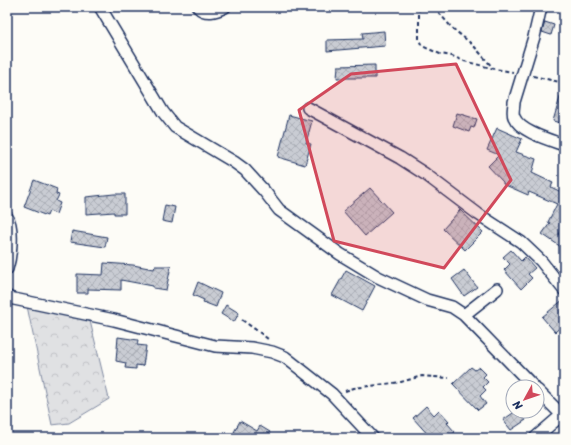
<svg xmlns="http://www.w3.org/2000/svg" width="571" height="445" viewBox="0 0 571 445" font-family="Sriracha,sans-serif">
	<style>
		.forest { fill: url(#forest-crowns); stroke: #7e88a0 }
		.building { fill: url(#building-cross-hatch); stroke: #1b2f5e }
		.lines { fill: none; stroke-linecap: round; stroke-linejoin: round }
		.minor-casing { stroke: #1b2f5e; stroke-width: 14 }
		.path { stroke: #1b2f5e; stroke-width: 2; stroke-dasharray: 4 3; stroke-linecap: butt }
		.minor { stroke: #fdfcf7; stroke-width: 11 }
		.marked { fill: #d1495b; fill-opacity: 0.2; stroke: #d1495b; stroke-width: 3; stroke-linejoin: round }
	</style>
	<defs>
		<pattern id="forest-crowns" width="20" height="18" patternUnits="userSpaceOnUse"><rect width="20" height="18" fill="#e0e1e3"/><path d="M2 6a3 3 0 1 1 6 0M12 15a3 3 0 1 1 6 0" fill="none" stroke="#c0c1c5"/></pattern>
		<pattern id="building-cross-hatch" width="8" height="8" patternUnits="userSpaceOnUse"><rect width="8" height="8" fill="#c9ccd3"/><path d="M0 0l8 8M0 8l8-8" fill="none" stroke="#acb0b8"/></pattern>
	</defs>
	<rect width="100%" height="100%" fill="#fdfcf7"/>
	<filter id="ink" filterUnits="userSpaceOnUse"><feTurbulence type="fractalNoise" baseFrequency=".025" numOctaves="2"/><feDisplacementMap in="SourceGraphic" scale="8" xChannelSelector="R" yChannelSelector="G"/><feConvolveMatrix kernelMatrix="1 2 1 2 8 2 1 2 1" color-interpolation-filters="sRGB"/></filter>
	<g filter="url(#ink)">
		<!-- forest -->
		<path class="forest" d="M27 306 90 321 109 399 69 423 52 425Z"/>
		<!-- building -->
		<path class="building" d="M545 22 554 25 551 35 542 32Z
			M384 31 385 46 327 51V40L363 39 362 33Z
			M375 65V78H337L338 66Z
			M561 94H564V124L553 121Z
			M457 113 477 119 474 128 471 127 469 132 453 126Z
			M289 115 312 121 306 143 311 144 305 165 278 157Z
			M497 128 522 139 516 152 536 159 532 173 553 183 551 187 563 193 564 190V223L559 235 564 239V249L542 234 550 223 548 222 557 204 529 192 528 195 503 184V182L488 166 499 155 487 150Z
			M34 180 57 189 56 194 59 195 56 201 60 203 56 214 49 211 47 216 24 207Z
			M370 188 392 212 365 236 343 211Z
			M114 194H125V214H114V212L86 214V197Z
			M165 205 175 207 172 223 162 221Z
			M460 210 483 232 465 250 443 229Z
			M72 231 107 237 105 247 70 242Z
			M511 250 521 261 525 257 535 268 528 274 532 278 521 289 504 270 510 264 503 257Z
			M104 263 133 265 154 269 155 266H171L166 290 153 288V286L121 280V290L88 289V293H77V274L103 275Z
			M346 270 375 286 362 311 332 295Z
			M464 270 477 287 464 296 452 279Z
			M198 282 221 293 216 307 203 302 204 300 193 295Z
			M564 299V324L555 332 542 317Z
			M226 305 239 313 234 322 221 314Z
			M118 337 138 340 137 345 146 346 143 366 136 365V369L125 368 126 363 116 361Z
			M471 367 475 370 479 367 486 374 483 377 488 382 483 387 486 390 480 396 486 404 478 410 453 384Z
			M426 406 434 415 439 410 449 421 447 423 455 432 448 438H431L413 418Z
			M516 411H519L526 420 511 430 503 420Z
			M240 421 257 431 260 426 270 432 267 437 268 438H245L234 432Z"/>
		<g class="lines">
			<!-- minor casing -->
			<g class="minor-casing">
				<path id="minor" d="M100 7 163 112 175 127 234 162 245 170 265 192 279 210 340 254 378 277 427 300 452 307 464 315 534 387
					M198 7C206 15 216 11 225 7
					M541 7 534 37 514 102C514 107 512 113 514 117 520 132 550 140 564 145
					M308 108 400 158 425 174 478 214 521 242 541 261 564 290
					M7 217C14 227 11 256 7 269
					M7 296 9 298 14 299 114 320 215 346 252 348 272 352 285 357 332 394 373 438
					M464 315 497 289
					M537 390 562 415
					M535 438 564 413"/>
			</g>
			<!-- path -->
			<path class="path" d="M419 7V40L422 46 440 54 452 56 464 61 495 69 513 72
				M434 7 452 28 473 45 494 69
				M533 76 564 83
				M242 320 259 332 268 339
				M345 391 354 388 401 382 422 376 449 378"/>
			<!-- minor -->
			<use href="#minor" class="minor"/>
		</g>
	</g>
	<!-- marked area -->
	<path class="marked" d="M456 64 511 180 444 268 334 241 299 110 351 74Z"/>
	<!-- margin -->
	<rect width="571" height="445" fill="none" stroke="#fdfcf7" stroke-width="24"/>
	<rect x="12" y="12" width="547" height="421" fill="none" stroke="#1b2f5e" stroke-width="1.5" filter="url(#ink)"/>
	<!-- north arrow -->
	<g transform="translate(525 399) rotate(230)"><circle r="19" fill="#fdfcf7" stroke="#a3aaba"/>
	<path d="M0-3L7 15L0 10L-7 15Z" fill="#d1495b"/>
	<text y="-6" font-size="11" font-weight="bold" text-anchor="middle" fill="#1b2f5e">N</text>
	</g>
</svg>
